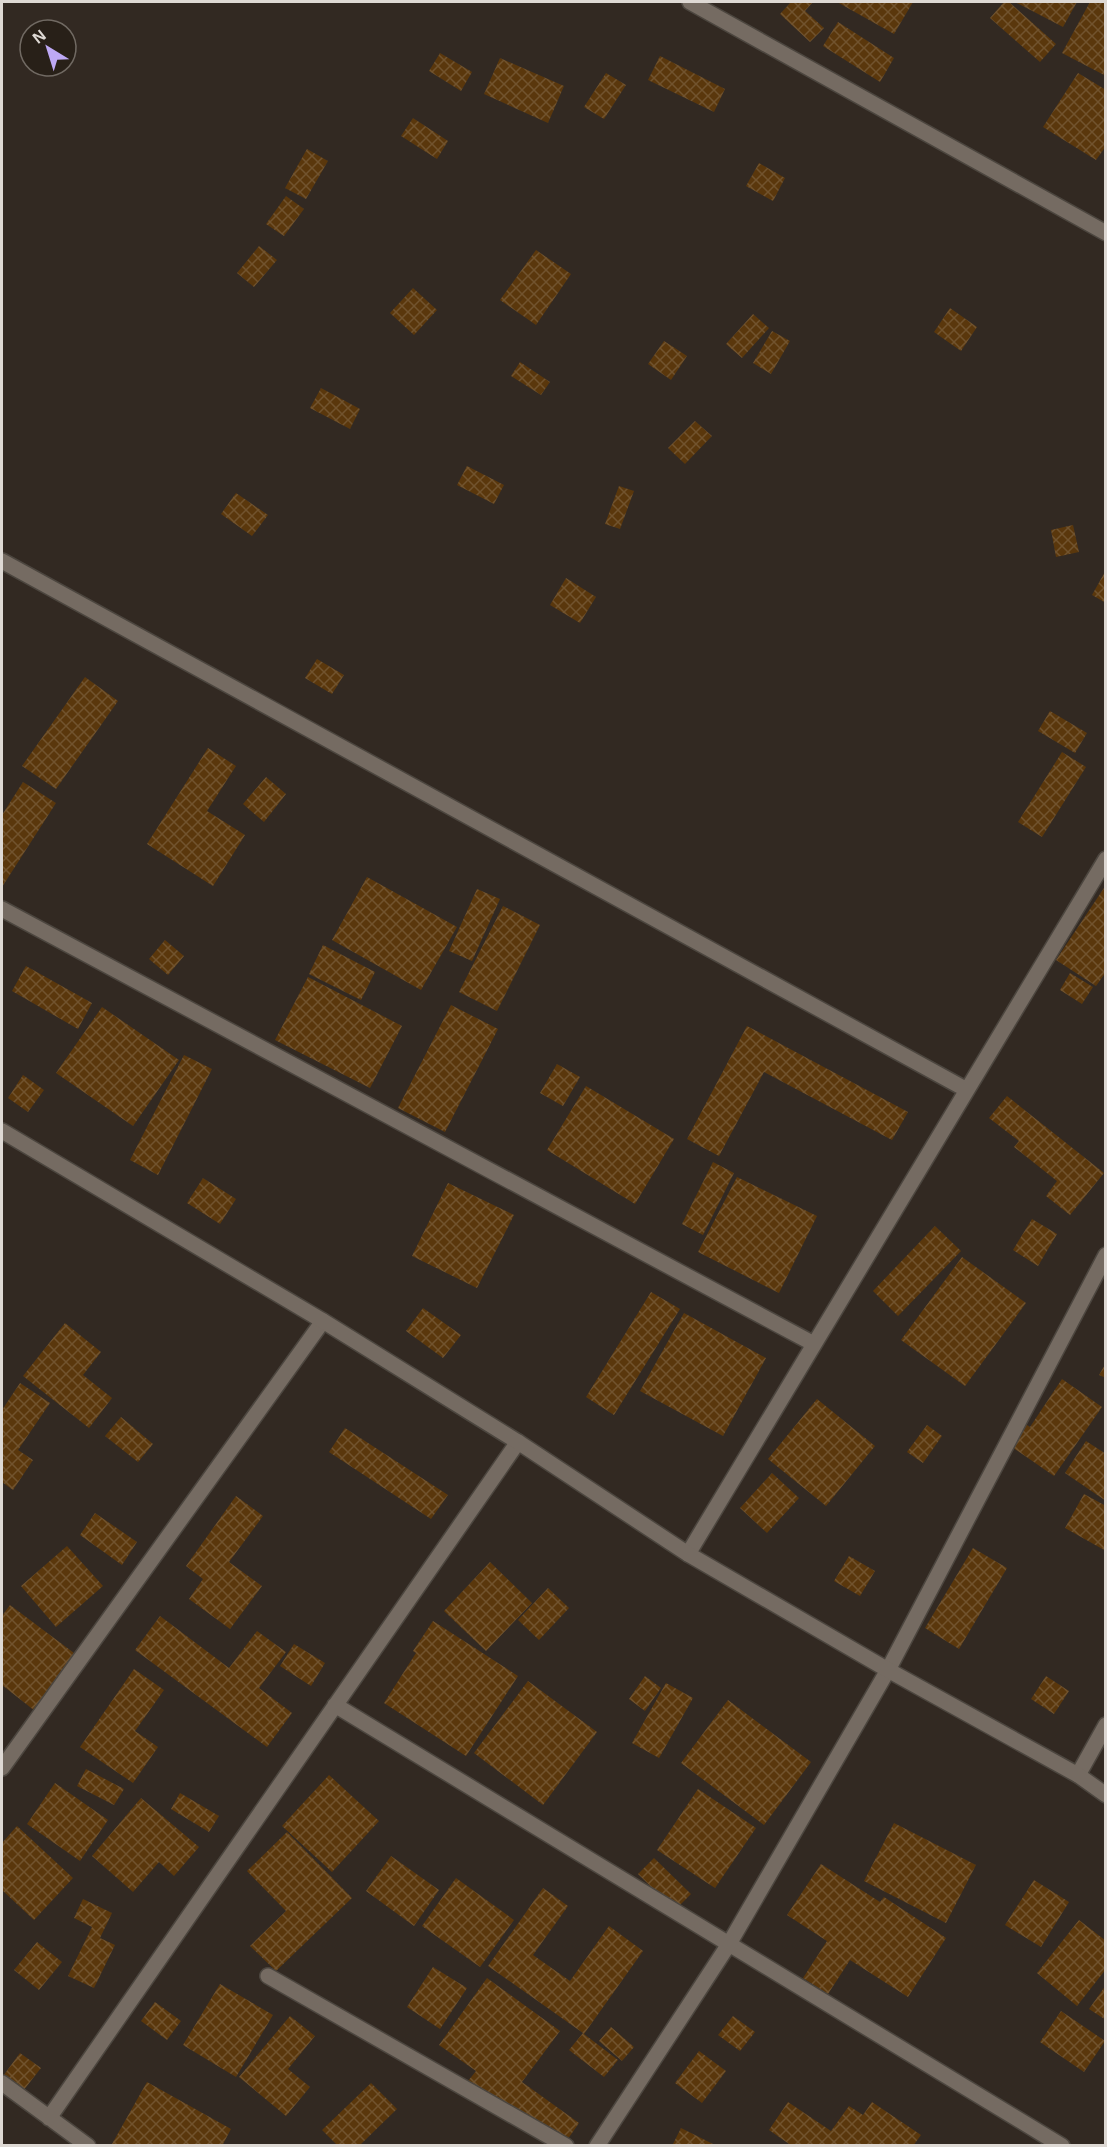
<svg xmlns="http://www.w3.org/2000/svg" width="1107" height="2147" viewBox="0 0 1107 2147" font-family="Helvetica,sans-serif">
	<style>
		.building { fill: url(#building-cross-hatch) }
		.lines { fill: none; stroke-linecap: round; stroke-linejoin: round }
		.minor-casing { stroke: #4c463f; stroke-width: 18 }
		.tertiary-casing { stroke: #4c463f; stroke-width: 18 }
		.minor { stroke: #756b62; stroke-width: 15 }
		.tertiary { stroke: #756b62; stroke-width: 15 }
	</style>
	<defs>
		<pattern id="building-cross-hatch" width="8" height="8" patternUnits="userSpaceOnUse" patternTransform="scale(1.5)"><rect width="8" height="8" fill="#5a370c"/><path d="M0 0l8 8M0 8l8-8" fill="none" stroke="#71532e"/></pattern>
	</defs>
	<rect width="100%" height="100%" fill="#322922"/>
	<!-- building -->
	<path class="building" d="M791 2H813L805 11 824 28 810 42 780 14Z
		M837 2H913L894 34Z
		M1004 2H1009L1056 44 1040 62 990 18Z
		M1015 2H1077L1063 27Z
		M1090 2H1106V76L1062 53Z
		M838 22 894 58 880 82 823 46Z
		M440 53 472 72 461 91 429 71Z
		M660 56 725 89 714 112 648 80Z
		M500 58 564 86 548 123 484 94Z
		M606 73 626 85 604 119 584 107Z
		M1078 73 1106 90V146L1096 160 1043 127Z
		M413 118 448 141 437 159 401 136Z
		M307 149 328 161 306 199 285 188Z
		M759 163 785 178 773 201 746 186Z
		M286 196 304 209 284 236 266 224Z
		M259 246 277 260 254 287 237 273Z
		M536 250 571 274 536 325 500 300Z
		M413 288 437 310 414 335 390 313Z
		M950 308 977 327 961 351 934 332Z
		M753 314 769 328 742 358 726 344Z
		M772 331 790 341 771 374 753 363Z
		M664 341 687 356 671 380 648 364Z
		M520 362 550 382 541 395 511 376Z
		M321 388 360 409 350 429 310 408Z
		M695 421 712 436 685 464 668 448Z
		M467 466 504 485 494 504 457 485Z
		M619 486 634 491 620 529 605 524Z
		M236 493 268 515 252 536 221 514Z
		M1073 525 1079 552 1056 557 1051 530Z
		M1106 570V603L1092 595Z
		M566 578 596 597 580 623 550 605Z
		M317 659 344 675 332 694 305 678Z
		M85 677 118 701 56 789 22 766Z
		M1050 711 1087 733 1075 753 1038 731Z
		M208 748 236 766 207 811 245 835 213 886 147 844Z
		M1062 752 1086 767 1042 837 1018 822Z
		M266 777 286 794 264 822 243 804Z
		M23 782 56 803 2 887V815Z
		M367 877 457 927 421 990 332 940Z
		M1106 885V972L1096 986 1056 960Z
		M477 889 500 899 472 961 449 951Z
		M503 906 540 925 497 1011 459 992Z
		M165 940 184 956 168 975 149 959Z
		M323 945 375 972 361 1000 309 974Z
		M26 966 92 1003 78 1029 12 991Z
		M1070 973 1093 987 1082 1004 1060 990Z
		M308 977 402 1026 370 1088 275 1040Z
		M451 1005 498 1029 445 1132 398 1108Z
		M102 1007 179 1060 133 1126 56 1073Z
		M747 1026 908 1112 892 1140 764 1072 719 1156 687 1139Z
		M184 1055 212 1069 158 1175 130 1160Z
		M557 1064 580 1077 563 1106 540 1093Z
		M23 1075 44 1090 28 1112 8 1098Z
		M586 1086 674 1139 635 1204 547 1150Z
		M1007 1096 1104 1173 1070 1215 1046 1196 1057 1181 1014 1147 1019 1141 989 1118Z
		M713 1162 734 1173 703 1235 682 1224Z
		M737 1177 817 1216 779 1293 698 1252Z
		M203 1178 236 1199 220 1224 187 1203Z
		M448 1183 514 1215 477 1288 412 1256Z
		M1032 1219 1057 1234 1038 1266 1013 1250Z
		M935 1226 961 1251 898 1316 873 1291Z
		M962 1257 1026 1303 965 1386 901 1340Z
		M651 1292 680 1309 614 1415 586 1397Z
		M423 1308 461 1335 443 1358 406 1331Z
		M684 1313 766 1358 723 1436 640 1391Z
		M65 1323 101 1352 83 1375 112 1398 89 1428 23 1376Z
		M1106 1363V1378L1099 1375Z
		M1062 1379 1102 1407 1054 1476 1009 1445 1024 1423 1030 1427Z
		M20 1383 50 1403 18 1450 33 1460 13 1490 2 1482V1410Z
		M817 1399 875 1446 826 1506 768 1459Z
		M121 1417 153 1444 138 1462 105 1436Z
		M927 1425 942 1436 923 1463 907 1452Z
		M345 1428 448 1495 431 1519 329 1452Z
		M1086 1441 1106 1454V1501L1065 1473Z
		M772 1473 799 1498 767 1533 740 1508Z
		M1084 1494 1106 1506V1551L1065 1528Z
		M236 1496 263 1516 229 1562 262 1586 230 1629 189 1599 203 1579 186 1566Z
		M95 1513 137 1542 122 1565 80 1535Z
		M67 1546 103 1586 56 1627 21 1586Z
		M973 1548 1007 1568 959 1649 925 1628Z
		M849 1556 875 1571 860 1596 834 1581Z
		M490 1562 532 1603 486 1651 444 1611Z
		M548 1588 569 1608 539 1640 518 1620Z
		M10 1605 78 1656 35 1711 2 1685V1616Z
		M160 1616 229 1668 257 1631 286 1652 259 1688 292 1713 267 1747 135 1650Z
		M433 1621 518 1676 466 1756 384 1703 416 1653 413 1651Z
		M294 1644 325 1663 311 1686 280 1666Z
		M134 1669 164 1690 135 1731 158 1747 133 1783 80 1747Z
		M645 1676 661 1688 645 1711 629 1699Z
		M1046 1676 1069 1691 1054 1714 1031 1699Z
		M528 1681 597 1732 543 1805 474 1753Z
		M666 1683 693 1698 659 1758 632 1743Z
		M728 1700 811 1762 764 1825 681 1763Z
		M86 1769 124 1789 114 1805 77 1786Z
		M329 1775 379 1821 332 1872 282 1826Z
		M55 1783 108 1820 80 1861 27 1824Z
		M698 1789 756 1828 715 1888 657 1850Z
		M180 1793 219 1816 209 1832 171 1809Z
		M141 1798 199 1847 174 1876 159 1862 133 1892 92 1856Z
		M894 1823 976 1865 946 1923 864 1881Z
		M17 1826 73 1878 34 1920 2 1890V1843Z
		M287 1832 352 1898 276 1971 250 1946 286 1911 247 1871Z
		M391 1856 439 1890 414 1926 366 1891Z
		M654 1858 691 1894 675 1910 638 1874Z
		M821 1864 880 1902 884 1897 946 1938 908 1997 850 1960 828 1994 803 1978 827 1941 787 1915Z
		M456 1878 514 1920 480 1967 422 1926Z
		M1034 1880 1069 1902 1041 1947 1005 1925Z
		M543 1888 568 1906 533 1955 570 1981 609 1926 643 1951 584 2034 618 2060 604 2077 569 2050 583 2033 488 1966Z
		M83 1899 112 1913 100 1938 115 1945 94 1988 68 1976 92 1927 74 1918Z
		M1079 1920 1106 1941V1969L1077 2006 1037 1973Z
		M37 1942 62 1962 39 1990 14 1970Z
		M433 1967 467 1988 440 2029 407 2007Z
		M487 1978 560 2031 522 2082 579 2123 563 2146H558L468 2081 476 2071 439 2045Z
		M220 1984 273 2015 236 2077 183 2045Z
		M1106 1985V2020L1089 2009Z
		M155 2002 181 2021 167 2040 141 2021Z
		M1061 2011 1105 2041 1084 2072 1040 2042Z
		M290 2016 315 2036 288 2069 310 2087 286 2116 239 2077Z
		M733 2016 755 2032 740 2051 718 2035Z
		M611 2027 634 2047 622 2061 599 2041Z
		M699 2051 726 2071 702 2103 675 2083Z
		M20 2053 41 2068 23 2091 3 2076Z
		M147 2082 231 2129 222 2146 112 2144Z
		M371 2083 397 2109 359 2146H338L322 2130Z
		M788 2102 831 2131 849 2106 863 2115 872 2102 921 2135 913 2146H792L769 2130Z
		M681 2128 717 2146H672Z"/>
	<g class="lines">
		<!-- minor casing -->
		<g class="minor-casing">
			<path id="minor" d="M690 2 1106 233
				M2 561 967 1090
				M2 909 814 1344
				M688 1554 1106 859
				M335 1705 1062 2146
				M2 1768 323 1321
				M1078 1775 1106 1725
				M268 1976 566 2146
				M2 2083 88 2146
				M49 2118 518 1442
				M597 2146 729 1944 888 1670 1106 1255"/>
		</g>
		<!-- tertiary casing -->
		<g class="tertiary-casing">
			<path id="tertiary" d="M2 1131 323 1321 518 1442 688 1554 888 1670 1078 1775 1106 1795"/>
		</g>
		<!-- minor -->
		<use href="#minor" class="minor"/>
		<!-- tertiary -->
		<use href="#tertiary" class="tertiary"/>
	</g>
	<!-- border -->
	<rect width="1107" height="2147" fill="none" stroke="#ded9d4" stroke-width="6"/>
	<!-- north arrow -->
	<g transform="translate(48 48) rotate(322)"><circle r="28" fill="#282018" stroke="#716a63" stroke-width="1.5"/>
	<path d="M0-4.5L10 22L0 15L-10 22Z" fill="#bea9f5"/>
	<text y="-9" font-size="16" font-weight="bold" text-anchor="middle" fill="#ded9d4">N</text>
	</g>
</svg>
